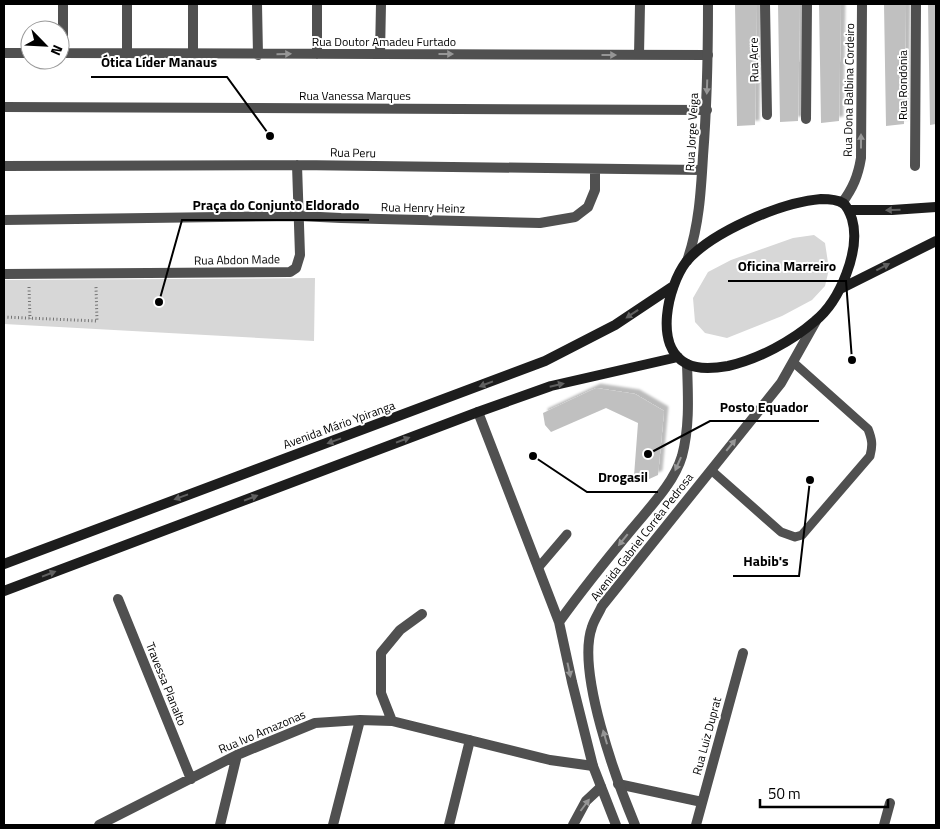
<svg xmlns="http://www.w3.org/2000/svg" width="940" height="829" viewBox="0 0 940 829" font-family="'Titillium Web',sans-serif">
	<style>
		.green { fill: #d7d7d7 }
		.building { fill: #c0c0c0; filter: url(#shadow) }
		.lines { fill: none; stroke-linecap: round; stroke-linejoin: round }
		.path { stroke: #727272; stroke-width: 3; stroke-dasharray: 1 2.5; stroke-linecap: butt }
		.service { stroke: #505050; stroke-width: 9 }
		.minor { stroke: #505050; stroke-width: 10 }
		.tertiary { stroke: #505050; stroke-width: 10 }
		.secondary { stroke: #1d1d1d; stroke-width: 10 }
		.oneway { fill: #969696 }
		.oneway2 { fill: #616161 }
		.labels { text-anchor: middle; stroke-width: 4; stroke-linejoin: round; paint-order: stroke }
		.street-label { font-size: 12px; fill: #000; stroke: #fff }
		.leader { fill: none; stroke: #000; stroke-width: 2 }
		.callout-dot { fill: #000; stroke: #fff; stroke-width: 2 }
		.callout-label { font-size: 14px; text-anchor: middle; font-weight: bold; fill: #000; stroke: #fff; stroke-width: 4; stroke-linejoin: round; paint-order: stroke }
	</style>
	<defs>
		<filter id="shadow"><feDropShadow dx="4.5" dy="-4.5" stdDeviation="1" flood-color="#0004"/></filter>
	</defs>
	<rect width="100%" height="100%" fill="#fff"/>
	<!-- green -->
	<path class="green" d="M814 235 825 243 829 269 825 286 812 300 782 316 727 338 705 333 695 322 693 298 708 272 731 260 793 238Z
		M315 278 314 341 4 324V280Z"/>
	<!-- building -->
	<path class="building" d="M735 4H757L755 125 737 126Z
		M778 4H800L798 121 780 122Z
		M819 4H841L839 121 821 123Z
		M884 4H906L904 124 886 126Z
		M928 4H936V124L930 125Z
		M596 388 635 394 664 411 658 475 647 480 634 476 638 423 606 408 551 432 545 425 543 413Z"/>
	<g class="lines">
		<!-- path -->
		<path class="path" d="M29 287 30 319
			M4 317 97 321 96 287H94"/>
		<!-- service -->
		<path class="service" d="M711 470 781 532 795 537 802 535 870 456C873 445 872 439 868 429L793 362
			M538 568 567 534"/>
		<!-- minor -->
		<path class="minor" d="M63 4V53
			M257 4 258 55
			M765 4 767 115
			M4 53H30
			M60 53 708 55
			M127 54V4
			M193 54V4
			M317 54V4
			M380 54 381 4
			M639 55 640 4
			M4 107 707 110
			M806 119 807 4
			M4 166 297 165 702 170
			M915 166 916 4
			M4 220 299 216 341 218 540 223 575 217 588 207 595 190V170
			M4 274 290 272 296 268 300 255 297 165
			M118 599 191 779
			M392 721 381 693V653L400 630 422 614
			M618 784 702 802
			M99 825 237 755 315 723 360 720 392 721 550 760 593 766
			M220 825 237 755
			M333 825 360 720
			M449 825 470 740
			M573 825 586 801 601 787
			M696 825 743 653
			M884 825 890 803"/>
		<!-- tertiary -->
		<path class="tertiary" d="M842 203C853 188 858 176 861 158L862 4
			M687 261C699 227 701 191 703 156 707 105 708 55 708 4
			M478 412 559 622 572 682 593 766 616 825
			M559 622C582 590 607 559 632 529 650 507 674 483 682 456 690 426 688 395 687 364
			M635 825C617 782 576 671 592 627 594 620 599 613 602 606L781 383 816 321"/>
		<!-- secondary -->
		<path class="secondary" d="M821 199C828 199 836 199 843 203 848 207 850 213 852 219 861 250 840 301 815 321 792 341 759 359 728 366 716 368 699 370 687 364 653 347 668 286 686 262 711 232 782 202 821 199Z
			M849 210H892L936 207
			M840 289 936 241
			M4 564 545 361 615 325 672 287
			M4 591 478 412 551 386 678 357"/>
	</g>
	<!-- one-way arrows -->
	<defs><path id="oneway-solid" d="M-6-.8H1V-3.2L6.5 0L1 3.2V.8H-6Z" transform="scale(1.25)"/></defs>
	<g class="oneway">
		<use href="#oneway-solid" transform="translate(284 54) rotate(-1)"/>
		<use href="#oneway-solid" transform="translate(446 54)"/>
		<use href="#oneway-solid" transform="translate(609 55)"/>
		<use href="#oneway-solid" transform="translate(707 87) rotate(92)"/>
		<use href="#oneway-solid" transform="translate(861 141) rotate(-90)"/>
		<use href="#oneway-solid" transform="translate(731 445) rotate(-51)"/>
		<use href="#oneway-solid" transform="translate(678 464) rotate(114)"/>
		<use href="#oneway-solid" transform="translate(623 540) rotate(129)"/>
		<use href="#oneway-solid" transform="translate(569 670) rotate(78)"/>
		<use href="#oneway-solid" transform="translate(605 737) rotate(-106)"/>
		<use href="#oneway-solid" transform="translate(585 805) rotate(-53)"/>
	</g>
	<g class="oneway2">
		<use href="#oneway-solid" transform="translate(893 210) rotate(178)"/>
		<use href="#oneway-solid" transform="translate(883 267) rotate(-27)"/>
		<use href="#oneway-solid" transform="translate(632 314) rotate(146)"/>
		<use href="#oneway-solid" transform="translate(486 384) rotate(159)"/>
		<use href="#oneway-solid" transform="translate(557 385) rotate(-13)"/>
		<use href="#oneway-solid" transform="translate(403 440) rotate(-21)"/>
		<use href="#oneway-solid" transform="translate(334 441) rotate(160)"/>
		<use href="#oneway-solid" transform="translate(181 497) rotate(160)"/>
		<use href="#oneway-solid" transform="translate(251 498) rotate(-21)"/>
		<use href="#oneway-solid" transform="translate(49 574) rotate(-21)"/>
	</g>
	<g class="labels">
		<!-- street labels -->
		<g class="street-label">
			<text x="384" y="46">Rua Doutor Amadeu Furtado</text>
			<text transform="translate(754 60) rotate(-91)" y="4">Rua Acre</text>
			<text transform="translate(903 85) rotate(-90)" y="4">Rua Rondônia</text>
			<text transform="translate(849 90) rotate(-89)" y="4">Rua Dona Balbina Cordeiro</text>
			<text x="355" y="100">Rua Vanessa Marques</text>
			<text transform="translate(692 132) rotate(-87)" y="4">Rua Jorge Veiga</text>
			<text transform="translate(353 153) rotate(1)" y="4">Rua Peru</text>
			<text transform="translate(423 208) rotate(1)" y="4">Rua Henry Heinz</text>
			<text transform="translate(237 260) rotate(-1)" y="4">Rua Abdon Made</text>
			<text transform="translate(339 425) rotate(-20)" y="4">Avenida Mário Ypiranga</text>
			<text transform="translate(642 537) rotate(-52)" y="4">Avenida Gabriel Corrêa Pedrosa</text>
			<text transform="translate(166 684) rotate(68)" y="4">Travessa Planalto</text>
			<text transform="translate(262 732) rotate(-23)" y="4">Rua Ivo Amazonas</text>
			<text transform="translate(707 736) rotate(-75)" y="4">Rua Luiz Duprat</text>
		</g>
	</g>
	<!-- callouts -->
	<path class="leader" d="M270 136L227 77H91M159 302L182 220H369M852 360L846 281H728M648 454L710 421H819M533 456L587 492H658M810 480L799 576H733"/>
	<g class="callout-dot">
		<circle cx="270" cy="136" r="5"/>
		<circle cx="159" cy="302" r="5"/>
		<circle cx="852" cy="360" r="5"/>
		<circle cx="648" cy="454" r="5"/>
		<circle cx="533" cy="456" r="5"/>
		<circle cx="810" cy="480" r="5"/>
	</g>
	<g class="callout-label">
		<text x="159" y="67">Ótica Líder Manaus</text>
		<text x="276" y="210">Praça do Conjunto Eldorado</text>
		<text x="787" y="271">Oficina Marreiro</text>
		<text x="764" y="412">Posto Equador</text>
		<text x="623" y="482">Drogasil</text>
		<text x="766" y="566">Habib's</text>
	</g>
	<!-- border -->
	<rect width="940" height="829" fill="none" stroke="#000000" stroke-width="10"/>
	<!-- north arrow -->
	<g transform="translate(45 45) rotate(114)"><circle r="24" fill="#ffffff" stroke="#999999"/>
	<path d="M0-4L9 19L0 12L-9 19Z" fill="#000000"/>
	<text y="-8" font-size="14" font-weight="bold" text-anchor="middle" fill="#000000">N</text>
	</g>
	<!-- scale -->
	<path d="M760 799v8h128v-8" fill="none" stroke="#000000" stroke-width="2.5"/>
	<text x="768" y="799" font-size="15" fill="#000000" stroke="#ffffff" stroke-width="4" paint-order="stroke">50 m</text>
</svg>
